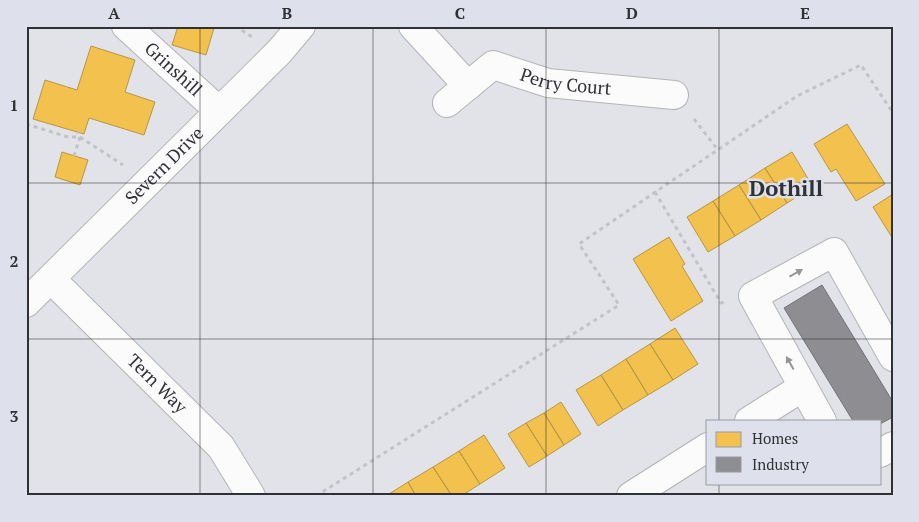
<svg xmlns="http://www.w3.org/2000/svg" width="919" height="522" viewBox="0 0 919 522" font-family="'PT Serif',serif">
	<style>
		.homes { fill: #f2c14e; stroke: #b89646 }
		.industry { fill: #8d8d92; stroke: #717176 }
		.lines { fill: none; stroke-linecap: round; stroke-linejoin: round }
		.street-casing { stroke: #b3b4b8; stroke-width: 30 }
		.path { stroke: #c3c3c6; stroke-width: 3; stroke-dasharray: 4 4; stroke-linecap: butt }
		.street { stroke: #fbfbfc; stroke-width: 28 }
		.oneway { fill: #969698 }
		.grid { fill: none; stroke: #303135; stroke-width: 1; stroke-opacity: 0.55 }
		.labels { text-anchor: middle; stroke-width: 5; stroke-linejoin: round; paint-order: stroke }
		.street-label { font-size: 18px; fill: #303135; stroke: #dee1ec }
		.district-label { font-size: 22px; font-weight: bold; fill: #303135; stroke: #dee1ec }
		.neatline { fill: none; stroke: #303135; stroke-width: 2 }
		.grid-label { font-size: 16px; text-anchor: middle; font-weight: bold; fill: #303135 }
	</style>
	<rect width="100%" height="100%" fill="#e2e3e8"/>
	<!-- homes -->
	<path class="homes" d="M178 26 214 28 206 55 172 45Z
		M91 46 135 60 125 92 155 102 144 135 89 118 84 134 33 119 45 80 77 90Z
		M847 124 885 184 856 201 836 169 831 172 814 144Z
		M62 152 88 160 80 185 55 177Z
		M792 152 813 187 787 203 765 168Z
		M765 168 787 203 761 220 739 185Z
		M739 185 761 220 735 236 713 201Z
		M893 194V239L873 207Z
		M713 201 735 236 708 252 687 217Z
		M669 237 685 264 682 266 703 301 671 321 633 259Z
		M675 328 698 364 673 380 650 344Z
		M650 344 673 380 648 395 626 359Z
		M626 359 648 395 623 410 601 375Z
		M601 375 623 410 598 426 576 390Z
		M561 402 581 434 564 445 544 413Z
		M544 413 564 445 547 456 526 423Z
		M526 423 547 456 529 467 508 434Z
		M484 435 505 468 480 484 459 451Z
		M459 451 480 484 461 496H452L433 467Z
		M433 467 452 496H416L408 482Z
		M408 482 416 496H386Z"/>
	<!-- industry -->
	<path class="industry" d="M822 285 893 402V417L880 424V421H853L784 308Z"/>
	<g class="lines">
		<!-- street casing -->
		<g class="street-casing">
			<g id="street">
				<path id="s1" d="M126 26 219 111"/>
				<path d="M413 26 468 86"/>
				<path id="s2" d="M447 103 493 65 548 83 674 95"/>
				<path id="s3" d="M51 279 221 447 251 496"/>
				<path id="s4" d="M26 303 279 52 301 26"/>
				<path d="M749 421 803 387"/>
				<path d="M822 421 753 296 834 252 893 357"/>
				<path d="M880 453 893 446"/>
				<path d="M631 496 708 447"/>
			</g>
		</g>
		<!-- path -->
		<path class="path" d="M235 26 252 37
			M694 119 718 150
			M26 124 68 137H80L123 165
			M74 156 80 137 77 132
			M655 192 721 303 724 302
			M316 496 619 305 579 244 797 96 861 65 893 113"/>
		<!-- street -->
		<use href="#street" class="street"/>
	</g>
	<!-- one-way arrows -->
	<defs><path id="oneway-solid" d="M-6-.8H1V-3.2L6.5 0L1 3.2V.8H-6Z" transform="scale(1.25)"/></defs>
	<g class="oneway">
		<use href="#oneway-solid" transform="translate(796 273) rotate(-29)"/>
		<use href="#oneway-solid" transform="translate(790 363) rotate(-119)"/>
	</g>
	<!-- grid -->
	<path class="grid" d="M200 26V496M373 26V496M546 26V496M719 26V421M26 183H893M26 339H893M719 483V496"/>
	<g class="labels">
		<!-- street labels -->
		<g class="street-label">
			<text dy="6" stroke="none"><textPath href="#s1" startOffset="64">Grinshill</textPath></text>
			<text dy="6" stroke="none"><textPath href="#s2" startOffset="135">Perry Court</textPath></text>
			<text dy="6" stroke="none"><textPath href="#s4" startOffset="195">Severn Drive</textPath></text>
			<text dy="6" stroke="none"><textPath href="#s3" startOffset="149">Tern Way</textPath></text>
		</g>
		<!-- district labels -->
		<g class="district-label">
			<text x="786" y="196">Dothill</text>
		</g>
	</g>
	<!-- border -->
	<rect width="919" height="522" fill="none" stroke="#dee1ec" stroke-width="55"/>
	<!-- legend -->
	<rect x="706" y="420" width="175" height="65" fill="#dee1ec" stroke="#989ba3"/>
	<rect x="716" y="432" width="25" height="15" fill="#f2c14e" stroke="#989ba3"/>
	<text x="752" y="444" font-size="15" fill="#303135">Homes</text>
	<rect x="716" y="457" width="25" height="15" fill="#8d8d92" stroke="#989ba3"/>
	<text x="752" y="470" font-size="15" fill="#303135">Industry</text>
	<rect x="28" y="28" width="864" height="466" class="neatline"/>
	<g class="grid-label">
		<text x="114" y="19">A</text>
		<text x="287" y="19">B</text>
		<text x="460" y="19">C</text>
		<text x="632" y="19">D</text>
		<text x="805" y="19">E</text>
		<text x="14" y="111">1</text>
		<text x="14" y="267">2</text>
		<text x="14" y="422">3</text>
	</g>
</svg>
